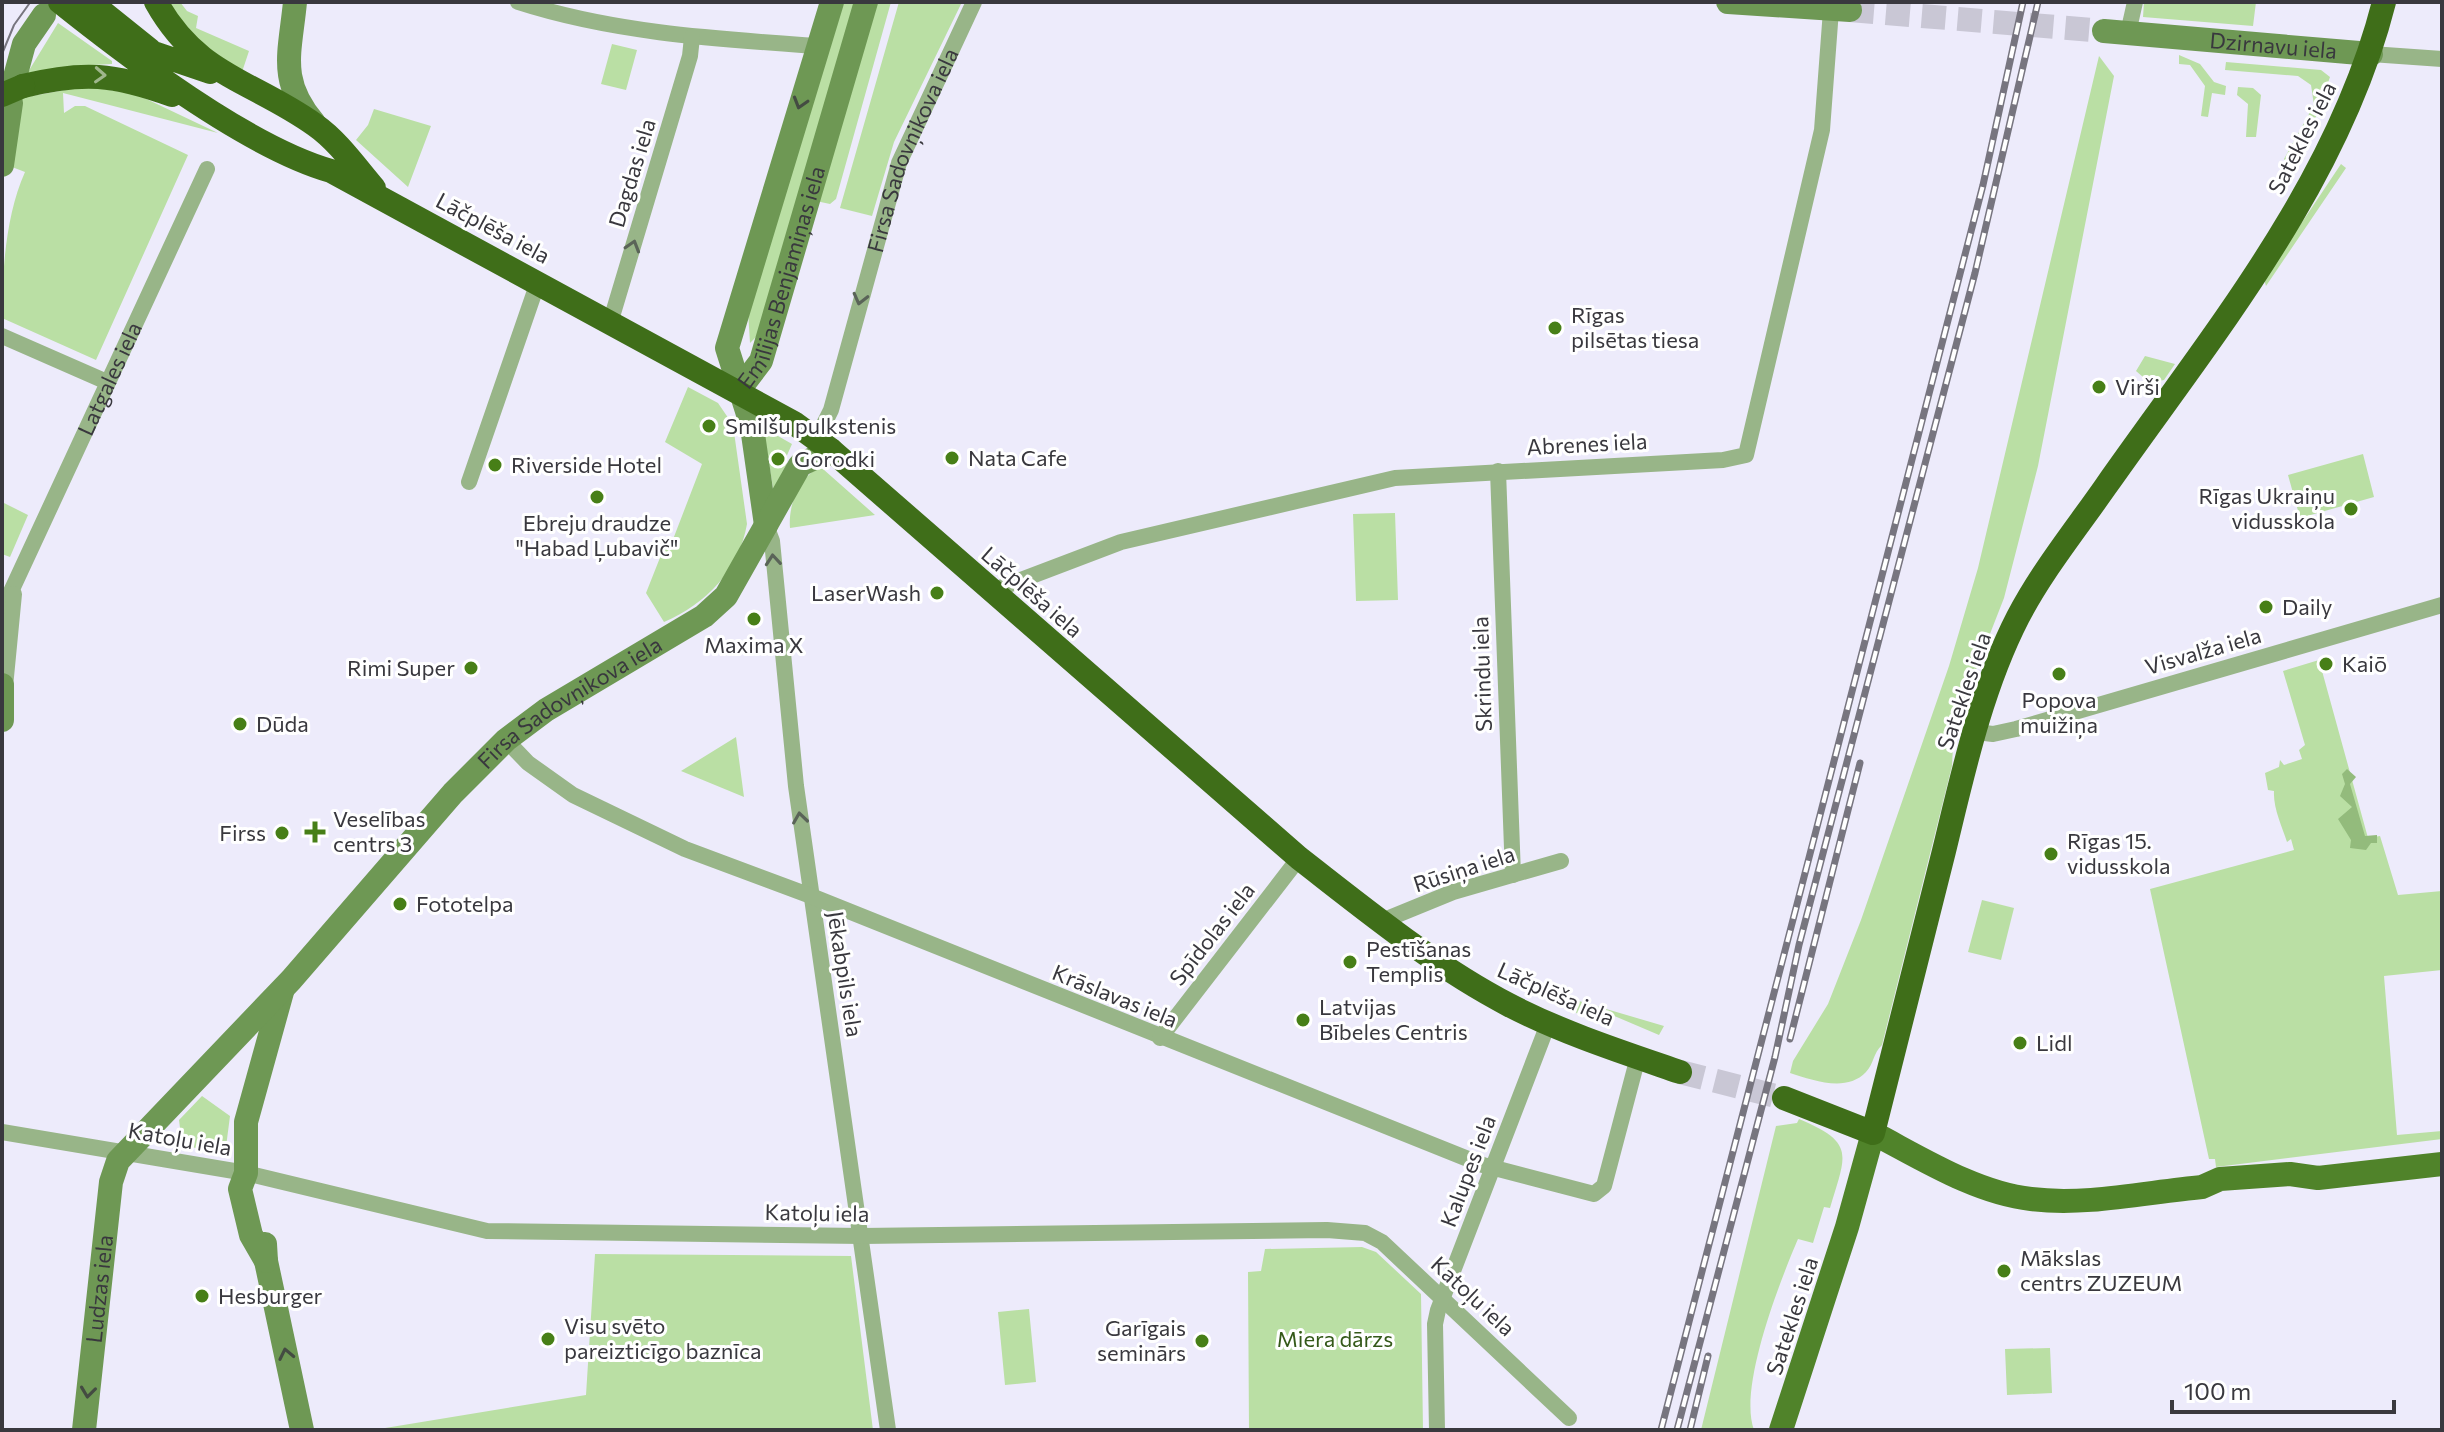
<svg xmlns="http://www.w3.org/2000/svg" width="2444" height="1432" viewBox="0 0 2444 1432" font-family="Commissioner,sans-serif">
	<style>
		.green { fill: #badfa4 }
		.forest { fill: #93bb7c }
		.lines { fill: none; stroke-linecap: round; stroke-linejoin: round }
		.secondary-tunnel { stroke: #c9c7d5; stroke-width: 24; stroke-dasharray: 24 12; stroke-linecap: butt }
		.highway-tunnel { stroke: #c9c7d5; stroke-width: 24; stroke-dasharray: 24 12; stroke-linecap: butt }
		.street { stroke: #98b588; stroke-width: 16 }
		.secondary { stroke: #6e9854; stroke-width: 24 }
		.primary { stroke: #50832a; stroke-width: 24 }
		.highway { stroke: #3f6e19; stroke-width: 24 }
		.tram { stroke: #77757f; stroke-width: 2 }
		.rail-casing { stroke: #77757f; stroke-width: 7 }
		.rail { stroke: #fff; stroke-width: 4; stroke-dasharray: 12; stroke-linecap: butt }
		.highway-bridge { stroke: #3f6e19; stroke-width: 24 }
		.oneway { stroke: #9fb68c }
		.oneway2 { stroke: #444b42 }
		.oneway3 { stroke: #5a6458 }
		.poi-dot { fill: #477f17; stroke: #fff; stroke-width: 3 }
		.labels { text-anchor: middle; stroke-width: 6; stroke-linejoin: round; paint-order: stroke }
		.street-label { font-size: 22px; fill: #39383e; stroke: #fff }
		.poi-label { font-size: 22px; fill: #39383e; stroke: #fff; text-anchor: start }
		.park-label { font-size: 22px; fill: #345919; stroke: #fff }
	</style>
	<rect width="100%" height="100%" fill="#edebfb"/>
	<!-- green -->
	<path class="green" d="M169 2H180L187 11 198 16 196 28 249 51 242 72 187 33Z
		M841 2H857L758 335 750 343 748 311Z
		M875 2H891L836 199 830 204 816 201Z
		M899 2H962L894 142 872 216 840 208Z
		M2144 2H2256L2253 26 2143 17Z
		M58 23 112 61V64L74 66 25 77Z
		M612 44 637 50 626 90 601 84Z
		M2179 55 2200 64 2214 82 2226 86 2225 95 2212 93 2208 117 2201 116 2205 86 2190 65 2179 64Z
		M2099 56 2114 76 2038 466 2004 598 1954 726 1952 766 1882 1045C1873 1053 1874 1064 1866 1072 1846 1093 1813 1080 1790 1073L1793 1061 1828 1004 1861 920 1949 666 1978 568Z
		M2226 62 2321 70 2330 77 2316 117 2287 166 2284 159 2314 105 2311 85 2298 76 2225 70Z
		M87 86 138 95 218 133 63 93 64 113 75 106H85L188 155 96 360 2 318C2 272 6 214 25 172L12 167 21 98Z
		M2238 87 2253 88 2261 95 2256 137H2246L2248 104 2237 95Z
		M374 109 431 126 408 187 356 140 368 125Z
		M2341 164 2346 168 2266 286 2264 279Z
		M2145 356 2175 364 2164 380 2150 383 2136 371Z
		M688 387 718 403 733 425 747 524C739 570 706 604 664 622L646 593 665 545 672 542 702 464 665 442Z
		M771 432 792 444 784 462 788 464 774 494 764 433Z
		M2363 454 2374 497 2300 518 2288 475Z
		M819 468 823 469 875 515 790 528C788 506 799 477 819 468Z
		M2 502 28 515 10 557 2 554Z
		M1395 513 1398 600 1356 601 1353 514Z
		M2319 660 2368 838 2380 836 2398 895 2442 891V970L2384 976 2397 1135 2442 1131V1139L2216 1167 2215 1159H2209L2150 889 2294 850 2291 839 2287 842C2282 826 2273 808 2274 791L2268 790 2265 773 2279 767 2280 760 2284 765 2302 759 2299 750 2305 745 2283 671Z
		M736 737 744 797 681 771Z
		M1982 900 2014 908 2001 960 1968 952Z
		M1579 1001 1664 1026 1659 1035 1605 1012 1591 1017 1576 1013Z
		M202 1096 230 1116 226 1147 220 1152 190 1147 181 1136 179 1120Z
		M1799 1119C1856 1143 1846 1154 1830 1208L1824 1207 1813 1243 1798 1239C1780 1281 1738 1388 1754 1430H1701L1776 1126 1797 1123Z
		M1362 1247 1376 1252 1421 1294 1423 1430H1249L1248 1272 1261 1271 1265 1249Z
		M595 1254 851 1256 873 1430H373L586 1395Z
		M1029 1309 1036 1382 1005 1385 998 1312Z
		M2050 1348 2052 1393 2007 1395 2005 1349Z"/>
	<!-- forest -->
	<path class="forest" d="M2347 769 2356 777 2350 784 2365 836 2377 835V843H2371L2366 850 2350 848 2351 840 2338 819 2352 807 2340 796 2345 784 2342 774Z"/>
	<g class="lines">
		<!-- secondary-tunnel -->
		<path class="secondary-tunnel" d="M1850 10 2104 31"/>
		<!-- highway-tunnel -->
		<path class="highway-tunnel" d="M1680 1072 1784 1098"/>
		<!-- street -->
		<g class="street">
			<path d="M518 2C614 33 716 39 817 46"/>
			<path d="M2128 33 2135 2"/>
			<path d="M2371 54 2442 59"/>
			<path d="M611 320 690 56 692 37"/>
			<path d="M2 336 107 382"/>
			<path id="s1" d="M817 438 831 410 899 163 974 2"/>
			<path d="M1498 471 1513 875"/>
			<path d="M469 482 538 282"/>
			<path d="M766 525 772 541 796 786 888 1430"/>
			<path d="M992 591 1121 542 1395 478 1723 460 1746 455 1822 130 1831 10"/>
			<path id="s2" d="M2 611 207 169"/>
			<path d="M5 687 14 594"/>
			<path d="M1976 732 1993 734 2016 729 2442 605"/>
			<path d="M506 740 528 763 573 795 685 849 811 896 1483 1165 1594 1194 1604 1186 1638 1057"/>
			<path d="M1382 921 1453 892 1561 861"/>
			<path d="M1160 1038 1299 858"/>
			<path d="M2 1132 246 1173 487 1231 862 1236 1327 1230 1365 1233 1382 1242 1569 1418"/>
			<path d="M1437 1430 1435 1324 1438 1310 1548 1024"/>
		</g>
		<!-- secondary -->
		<g class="secondary">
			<path d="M295 2C290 54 278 80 314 123"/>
			<path d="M1728 2 1850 10"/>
			<path id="s3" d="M2104 31 2371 54"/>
			<path d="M15 77 24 44 44 15"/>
			<path d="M2 165 11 103"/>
			<path id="s4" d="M739 390 761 361 866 2"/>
			<path d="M766 525 752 427 727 348 832 2"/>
			<path d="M2 685V720"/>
			<path d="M265 1244 266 1261 302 1430"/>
			<path d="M266 1261 251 1235 240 1189 246 1173V1122L282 992"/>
			<path id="s5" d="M84 1430 111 1182 118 1161 291 980 453 793 506 740 546 710 704 616 726 596 800 465 831 450"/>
		</g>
		<!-- primary -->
		<path class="primary" d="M1781 1430 1847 1227 1873 1133C1921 1158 1976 1193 2031 1199 2086 1206 2147 1192 2202 1187L2220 1179 2290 1174 2318 1178 2442 1164"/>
		<!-- highway -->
		<path class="highway" d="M60 2C130 58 247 147 331 171L794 423 831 450 1299 858C1366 910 1434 966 1509 1005 1563 1033 1622 1052 1680 1072
			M90 2 150 50
			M156 2C198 77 252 80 315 125 338 141 356 167 374 188
			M154 53 210 72
			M23 86C84 71 114 74 172 95
			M1784 1098 1873 1133C1896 1039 1920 945 1944 851 1963 773 1981 689 2018 617 2042 571 2076 529 2106 486 2212 335 2338 184 2384 2"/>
		<!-- tram -->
		<path class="tram" d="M2 54 14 25 29 4"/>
		<!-- rail casing -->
		<g class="rail-casing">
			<path id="rail" d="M1790 1039 1860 763
				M1661 1430 1983 185 2023 2
				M1677 1430 1775 1057 1799 945 1975 273 2038 2
				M1690 1430 1708 1356"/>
		</g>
		<!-- rail -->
		<use href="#rail" class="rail"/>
		<!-- highway-bridge -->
		<path class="highway-bridge" d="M2 95 23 86"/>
	</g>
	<!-- one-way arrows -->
	<defs><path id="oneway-chevron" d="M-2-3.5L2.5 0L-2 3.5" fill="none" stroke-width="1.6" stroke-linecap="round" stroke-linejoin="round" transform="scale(2)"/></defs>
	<use class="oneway" href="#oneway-chevron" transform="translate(100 75) rotate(3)"/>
	<g class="oneway2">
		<use href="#oneway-chevron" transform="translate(800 103) rotate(107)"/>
		<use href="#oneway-chevron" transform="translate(286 1354) rotate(-102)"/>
		<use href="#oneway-chevron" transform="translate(88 1392) rotate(97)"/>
	</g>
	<g class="oneway3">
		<use href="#oneway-chevron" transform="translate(633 246) rotate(-73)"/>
		<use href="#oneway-chevron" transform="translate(860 299) rotate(104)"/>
		<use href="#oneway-chevron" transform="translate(773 560) rotate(-95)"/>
		<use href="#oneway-chevron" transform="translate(800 818) rotate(-98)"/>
	</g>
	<!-- markers -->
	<g class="poi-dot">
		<circle cx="1555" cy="328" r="8"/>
		<circle cx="2099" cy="387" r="8"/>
		<circle cx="709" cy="426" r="8"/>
		<circle cx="952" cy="458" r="8"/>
		<circle cx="778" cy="459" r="8"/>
		<circle cx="495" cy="465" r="8"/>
		<circle cx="597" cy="497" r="8"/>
		<circle cx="2351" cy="509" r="8"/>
		<circle cx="937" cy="593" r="8"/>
		<circle cx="2266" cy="607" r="8"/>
		<circle cx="754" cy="619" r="8"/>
		<circle cx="2326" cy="664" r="8"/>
		<circle cx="471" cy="668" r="8"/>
		<circle cx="2059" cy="674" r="8"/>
		<circle cx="240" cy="724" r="8"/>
		<path d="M311 820h8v8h8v8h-8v8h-8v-8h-8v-8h8z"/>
		<circle cx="282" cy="833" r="8"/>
		<circle cx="2051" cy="854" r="8"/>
		<circle cx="400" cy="904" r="8"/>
		<circle cx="1350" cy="962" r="8"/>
		<circle cx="1303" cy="1020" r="8"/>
		<circle cx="2020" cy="1043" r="8"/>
		<circle cx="2004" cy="1271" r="8"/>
		<circle cx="202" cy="1296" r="8"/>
		<circle cx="548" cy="1339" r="8"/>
		<circle cx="1202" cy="1341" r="8"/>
	</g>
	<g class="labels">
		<!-- street labels -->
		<g class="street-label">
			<text dy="8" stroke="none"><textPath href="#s3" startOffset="170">Dzirnavu iela</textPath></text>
			<text transform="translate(2302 138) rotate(-63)" y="8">Satekles iela</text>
			<text dy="8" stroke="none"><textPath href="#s1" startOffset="304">Firsa Sadovņikova iela</textPath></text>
			<text transform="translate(632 173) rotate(-73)" y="8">Dagdas iela</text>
			<text transform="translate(493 228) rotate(28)" y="8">Lāčplēša iela</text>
			<text dy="8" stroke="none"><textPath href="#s4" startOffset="122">Emīlijas Benjamiņas iela</textPath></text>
			<text dy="8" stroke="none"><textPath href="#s2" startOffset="256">Latgales iela</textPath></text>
			<text transform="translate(1587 444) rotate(-3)" y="8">Abrenes iela</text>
			<text transform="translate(1032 592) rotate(41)" y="8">Lāčplēša iela</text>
			<text transform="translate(2203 651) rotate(-16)" y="8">Visvalža iela</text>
			<text transform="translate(1482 674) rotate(-92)" y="8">Skrindu iela</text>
			<text transform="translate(1964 691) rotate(-71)" y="8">Satekles iela</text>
			<text dy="8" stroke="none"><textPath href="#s5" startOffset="918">Firsa Sadovņikova iela</textPath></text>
			<text transform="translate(1464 869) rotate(-18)" y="8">Rūsiņa iela</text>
			<text transform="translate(1212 934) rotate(-52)" y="8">Spīdolas iela</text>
			<text transform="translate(845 974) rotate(81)" y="8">Jēkabpils iela</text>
			<text transform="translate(1556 994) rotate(24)" y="8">Lāčplēša iela</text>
			<text transform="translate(1115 996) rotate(22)" y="8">Krāslavas iela</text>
			<text transform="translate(180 1139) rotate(10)" y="8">Katoļu iela</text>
			<text transform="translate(1468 1171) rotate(-69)" y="8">Kalupes iela</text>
			<text transform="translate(817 1213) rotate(1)" y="8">Katoļu iela</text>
			<text dy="8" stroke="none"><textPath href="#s5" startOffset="142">Ludzas iela</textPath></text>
			<text transform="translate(1473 1296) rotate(43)" y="8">Katoļu iela</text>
			<text transform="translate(1792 1316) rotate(-72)" y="8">Satekles iela</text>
		</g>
		<!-- poi labels -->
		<g class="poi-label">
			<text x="1571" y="323">Rīgas<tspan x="1571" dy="25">pilsētas tiesa</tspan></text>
			<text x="2115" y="395">Virši</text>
			<text x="725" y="434">Smilšu pulkstenis</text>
			<text x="968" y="466">Nata Cafe</text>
			<text x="794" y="467">Gorodki</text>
			<text x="511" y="473">Riverside Hotel</text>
			<text x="2335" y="504" text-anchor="end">Rīgas Ukraiņu<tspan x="2335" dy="25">vidusskola</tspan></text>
			<text x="597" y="531" text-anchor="middle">Ebreju draudze<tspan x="597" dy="25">"Habad Ļubavič"</tspan></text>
			<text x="921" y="601" text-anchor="end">LaserWash</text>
			<text x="2282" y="615">Daily</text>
			<text x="754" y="653" text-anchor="middle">Maxima X</text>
			<text x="2342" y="672">Kaiō</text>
			<text x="455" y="676" text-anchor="end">Rimi Super</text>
			<text x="2059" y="708" text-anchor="middle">Popova<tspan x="2059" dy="25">muižiņa</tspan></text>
			<text x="256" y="732">Dūda</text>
			<text x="333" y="827">Veselības<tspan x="333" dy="25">centrs 3</tspan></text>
			<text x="266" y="841" text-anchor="end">Firss</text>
			<text x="2067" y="849">Rīgas 15.<tspan x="2067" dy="25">vidusskola</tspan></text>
			<text x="416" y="912">Fototelpa</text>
			<text x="1366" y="957">Pestīšanas<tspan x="1366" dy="25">Templis</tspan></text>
			<text x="1319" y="1015">Latvijas<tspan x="1319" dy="25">Bībeles Centris</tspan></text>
			<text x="2036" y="1051">Lidl</text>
			<text x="2020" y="1266">Mākslas<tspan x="2020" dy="25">centrs ZUZEUM</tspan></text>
			<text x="218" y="1304">Hesburger</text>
			<text x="564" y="1334">Visu svēto<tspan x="564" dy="25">pareizticīgo baznīca</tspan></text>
			<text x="1186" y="1336" text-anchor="end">Garīgais<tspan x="1186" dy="25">seminārs</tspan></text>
		</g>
		<!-- park labels -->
		<g class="park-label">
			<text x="1335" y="1347">Miera dārzs</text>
		</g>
	</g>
	<!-- border -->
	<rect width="2444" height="1432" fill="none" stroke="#39383e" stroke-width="8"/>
	<!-- scale -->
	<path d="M2172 1400v12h222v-12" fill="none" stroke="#39383e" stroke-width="4"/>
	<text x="2184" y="1400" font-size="24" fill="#39383e" stroke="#ffffff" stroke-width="6" paint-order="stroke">100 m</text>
</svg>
